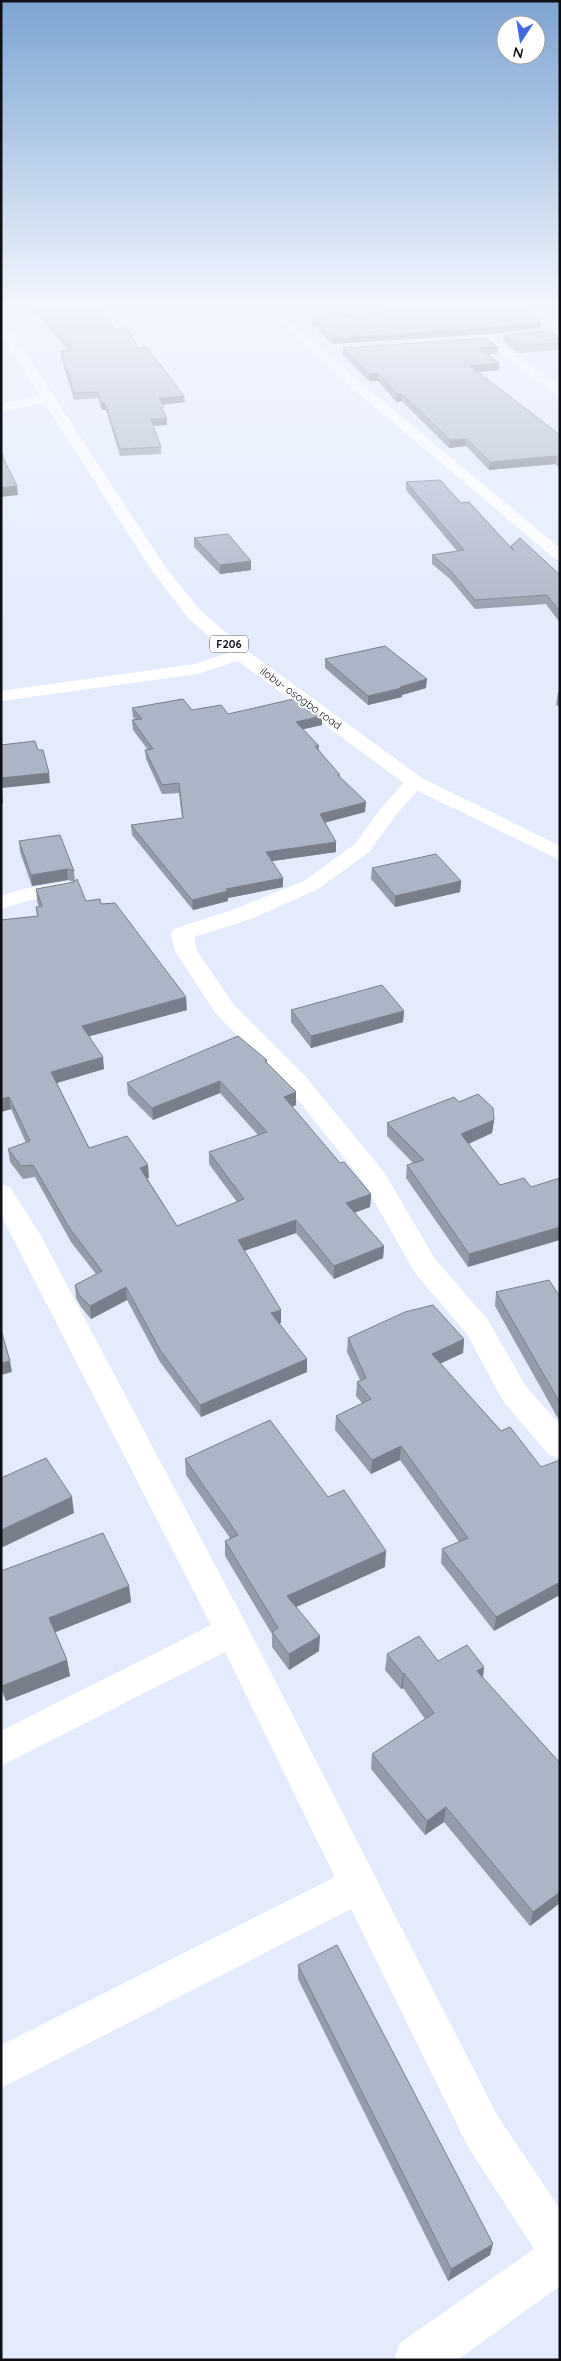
<svg xmlns="http://www.w3.org/2000/svg" width="561" height="2361" viewBox="0 0 561 2361" font-family="Quicksand,sans-serif">
	<style>
		.lines { fill: none; stroke-linecap: round; stroke-linejoin: round }
		.minor { fill: #fff; fill-rule: evenodd }
		.primary { fill: #fff; fill-rule: evenodd }
		.wall { fill: #949caa }
		.shaded-wall { fill: #787f8b }
		.building { fill: #acb5c6; stroke: #787f8b }
		.labels { text-anchor: middle; stroke-width: 4; stroke-linejoin: round; paint-order: stroke }
		.shield { fill: #fff; stroke: #56575b; stroke-width: 1 }
		.shield-label { font-size: 11px; font-weight: bold; fill: #0d0f15 }
		.far-street-label { font-size: 11px; fill: #0d0f15; stroke: #fff }
	</style>
	<rect width="100%" height="100%" fill="#e3ebfd"/>
	<g class="lines">
		<!-- minor -->
		<path class="minor" d="M291 302H310L280 312 360 382 560 548V561L555 559 352 388 269 312 273 307Z
			M520 302H532L560 325V334L514 338 512 336 514 334 550 329Z
			M488 336 560 387V397L486 343 467 344 461 341 467 338Z
			M48 395 52 396 54 399 52 402 1 411V403Z
			M240 649 246 650 248 654 246 658 198 674 1 701V691L195 664Z
			M415 776 422 778 425 782 396 815 369 852 318 889 251 919 194 937 197 951 234 1005 304 1075 384 1172 435 1259 488 1320 525 1385 560 1425V1458L549 1455 503 1401 467 1334 415 1273 364 1183 286 1085 217 1015 175 951 171 934 174 929 235 909 304 881 355 844 382 807 408 778Z
			M68 882 75 884 79 888 75 892 27 901 1 909V896L23 889Z
			M1 1184 10 1187 40 1234 244 1620 497 2115 560 2209V2286L457 2360H394L400 2343 534 2249 467 2145 351 1909 1 2088V2045L335 1877 225 1652 1 1766V1731L211 1625 1 1215Z"/>
		<!-- primary -->
		<path class="primary" d="M1 322 7 325 166 568 201 611 246 650 422 778 560 846V860L408 786 234 658 189 619 152 571 1 335Z"/>
	</g>
	<!-- wall -->
	<path class="wall" d="M19 302H94L115 329 138 348 184 396 185 402 162 405 167 425 153 426 161 447V454L120 456 106 410H102L98 398 74 400 61 357V351L68 350 34 311H25Z
		M380 302H519L540 328 488 334 332 344 312 324V317L385 312Z
		M504 335 560 339V350L517 353 503 342Z
		M498 347V354L488 355 499 370 478 372 560 435V469L555 464 489 470 466 446 449 448 402 401 396 402 378 381H369L343 355V348Z
		M406 482 461 503 511 548V546L560 575V623L546 604 475 609 450 579 432 564V555L457 551 406 490Z
		M194 538 251 570 220 574 194 547Z
		M325 659 426 688 402 695V697L368 705 325 668Z
		M560 691V707L556 705 558 692Z
		M132 708 192 710 228 714 322 716V725L303 729 319 746V751L340 777 365 812 325 822 336 852 272 861 283 887 228 898V901L193 910 132 835 131 825 182 818 179 793 162 794 146 759 145 750H148L133 730 132 720H136L133 717Z
		M19 841 74 871 75 881 86 901 101 904 187 1010 89 1036 104 1069 57 1083 89 1148 149 1178H147L177 1226 237 1202 209 1164V1152L258 1135 220 1093 153 1120 128 1095 127 1083 267 1060V1063L296 1105 292 1107 340 1163 371 1194 370 1207 354 1212 384 1246 383 1258 334 1279 296 1233 244 1251 281 1323H279L307 1359V1372L201 1417 160 1362 127 1300 91 1319 81 1307 76 1298 75 1285 96 1274 71 1242 35 1177 23 1179 10 1162 8 1149 26 1143 11 1109 1 1112V920L37 916 36 907H39L37 901 36 889 74 882 68 880 32 886 20 852Z
		M372 868 461 881 460 892 395 907 371 879Z
		M291 1010 404 1011 403 1022 311 1048 291 1022Z
		M459 1102 494 1120 492 1133 469 1144 500 1185 468 1267 406 1178 407 1165 413 1163 387 1136V1123Z
		M496 1292 560 1297V1422L495 1306Z
		M348 1338 464 1339 463 1353 440 1364 501 1431 541 1467 494 1631 441 1563 442 1549 459 1542 400 1460 371 1474 335 1430 336 1416 362 1403 356 1396 357 1382 360 1380 347 1352Z
		M185 1459 328 1497 385 1567 296 1607 319 1651 289 1670 272 1647V1634L225 1556V1541L230 1538 186 1475Z
		M1 1571 129 1586 131 1602 55 1632 67 1660 70 1676 6 1701 1 1690Z
		M387 1654 484 1667 483 1678 560 1763V1903L530 1926 444 1822 425 1835 371 1769 372 1754 425 1719 403 1688 401 1689 385 1670Z
		M298 1965 490 2255 448 2281 298 1979Z"/>
	<!-- shaded-wall -->
	<path class="shaded-wall" d="M25 305H33L34 311H25Z
		M541 322 540 328 488 334 332 344 333 338Z
		M499 363V370L470 373V366Z
		M378 373V381H369V374Z
		M397 394H402V401L396 402Z
		M184 396 185 402 159 405V398Z
		M102 403H105L106 410H102Z
		M167 418V425L151 426V419Z
		M467 439 466 446 449 448 450 440Z
		M556 456 555 464 489 470 490 462Z
		M17 486 18 495 1 497V488Z
		M251 561V570L220 574V565Z
		M427 679 426 688 402 695V697L368 705V696Z
		M322 716V725L296 731V722Z
		M49 773 50 783 2 788 3 803 1 804V778Z
		M366 802 365 812 320 824V814Z
		M336 842V852L266 862V852Z
		M67 869 68 880 32 886 31 875Z
		M283 878V887L228 898V901L193 910 192 900 226 889Z
		M461 881 460 892 395 907V896Z
		M186 997 187 1010 83 1038 82 1026Z
		M404 1011 403 1022 311 1048V1036Z
		M103 1057 104 1069 53 1084 51 1072Z
		M220 1081V1093L153 1120 152 1108Z
		M296 1092V1105L284 1110V1097Z
		M9 1097 11 1109 1 1112V1099Z
		M494 1120 492 1133 460 1147 461 1134Z
		M148 1165 149 1178 141 1180 140 1168Z
		M371 1194 370 1207 346 1216V1203Z
		M296 1220V1233L238 1253V1240Z
		M560 1227V1240L468 1267 469 1254Z
		M384 1246 383 1258 334 1279V1266Z
		M126 1287 127 1300 91 1319 90 1306Z
		M281 1310V1323L271 1326V1313Z
		M464 1339 463 1353 430 1368 432 1354Z
		M307 1359V1372L201 1417 200 1405Z
		M10 1361 12 1372 1 1375V1363Z
		M401 1446 400 1460 371 1474 372 1460Z
		M72 1497 74 1513 1 1548V1530Z
		M386 1551 385 1567 287 1611V1596Z
		M560 1582V1595L494 1631 496 1617Z
		M129 1586 131 1602 51 1634 49 1618Z
		M320 1636 319 1651 289 1670V1654Z
		M67 1660 70 1676 6 1701 2 1686Z
		M484 1667 482 1682 477 1671Z
		M404 1673 403 1688 401 1689 403 1674Z
		M446 1807 444 1822 425 1835 427 1821Z
		M560 1892V1903L530 1926 533 1912Z
		M493 2244 490 2255 448 2281 451 2269Z"/>
	<!-- building -->
	<path class="building" d="M23 302H94L115 329 127 328 138 348 147 347 184 396 159 398 164 407 161 408 167 418 151 419 161 447 120 449 105 403H102L97 392 74 393 61 351 73 350 33 305H25Z
		M384 302H519L541 322 488 328 333 338 312 317 389 312Z
		M550 330 560 339V343L518 345 504 335Z
		M486 338 498 347 479 348 499 363 470 366 560 435V460L556 456 490 462 467 439 450 440 402 394H397L378 373 369 374 343 348Z
		M1 451 5 462 17 486 1 488Z
		M440 480 461 503 469 502 514 551 511 546 520 538 560 575V612L547 595 475 600 451 571 432 555 464 550 406 482Z
		M228 534 251 561 220 565 194 538Z
		M385 646 427 679 400 687 402 688 368 696 325 659Z
		M298 698 322 716 296 722 319 746H315L340 775H338L366 802 320 814 336 842 266 852 283 878 226 889 228 891 192 900 131 825 183 818 179 783 162 785 145 750 153 749 132 720 142 719 132 708 183 699 192 710 221 705 228 714Z
		M35 741 38 750H43L49 773 1 778V745Z
		M60 835 74 871 67 869 31 875 19 841Z
		M436 854 461 881 395 896 372 868Z
		M77 879 86 901 100 899 101 904 115 903 186 997 82 1026 103 1057 51 1072 89 1148 127 1136 148 1165 140 1168 177 1226 244 1199 209 1152 267 1132 220 1081 152 1108 127 1083 238 1036 267 1060 265 1061 296 1092 284 1097 340 1163 344 1162 371 1194 346 1203 384 1246 334 1266 296 1220 238 1240 281 1310 271 1313 307 1359 200 1405 160 1350 126 1287 90 1306 79 1295 75 1285 102 1271 70 1229 33 1165 21 1166 8 1149 30 1141 9 1097 1 1099V920L38 916 36 907 42 906 36 889 74 882Z
		M382 985 404 1011 311 1036 291 1010Z
		M478 1094 493 1108 494 1120 461 1134 500 1185 524 1178 531 1187 560 1178V1227L469 1254 407 1165 424 1160 387 1123 454 1097 459 1102Z
		M549 1280 560 1297V1403L496 1292Z
		M433 1305 464 1339 432 1354 501 1431 510 1427 541 1467 560 1460V1582L496 1617 442 1549 468 1538 401 1446 372 1460 336 1416 371 1399 357 1382 366 1378 348 1338 405 1312Z
		M1 1330 10 1361 1 1363Z
		M270 1420 328 1497 344 1490 386 1551 287 1596 320 1636 289 1654 272 1632 278 1628 225 1541 238 1535 185 1459Z
		M46 1458 72 1497 1 1530V1478Z
		M103 1533 129 1586 49 1618 67 1660 2 1686 1 1683V1571Z
		M419 1636 438 1661 467 1645 484 1667 477 1671 560 1763V1892L533 1912 446 1807 427 1821 372 1754 434 1713 404 1673 403 1674 387 1654Z
		M337 1945 493 2244 451 2269 298 1965Z"/>
	<!-- sky -->
	<linearGradient id="sky" x2="0" y2="1"><stop stop-color="#7da4d1"/><stop offset="0.48" stop-color="#f2f6fe"/><stop offset="1" stop-color="#f2f6fe" stop-opacity="0"/></linearGradient>
	<rect width="561" height="633" fill="url(#sky)"/>
	<g class="labels">
		<!-- shield labels -->
		<rect class="shield" x="210" y="635.5" width="38" height="17" rx="4"/>
		<g class="shield-label">
			<text x="229" y="648">F206</text>
		</g>
		<!-- far-street labels -->
		<g class="far-street-label">
			<text transform="translate(301 698) rotate(36)" y="4">ilobu- osogbo road</text>
		</g>
	</g>
	<!-- border -->
	<rect width="561" height="2361" fill="none" stroke="#0d0f15" stroke-width="5"/>
	<!-- north arrow -->
	<g transform="translate(521 40) rotate(192)"><circle r="24" fill="#ffffff" stroke="#9e9fa1"/>
	<path d="M0-4L9 19L0 12L-9 19Z" fill="#3f6bdc"/>
	<text y="-8" font-size="14" font-weight="bold" text-anchor="middle" fill="#0d0f15">N</text>
	</g>
</svg>
